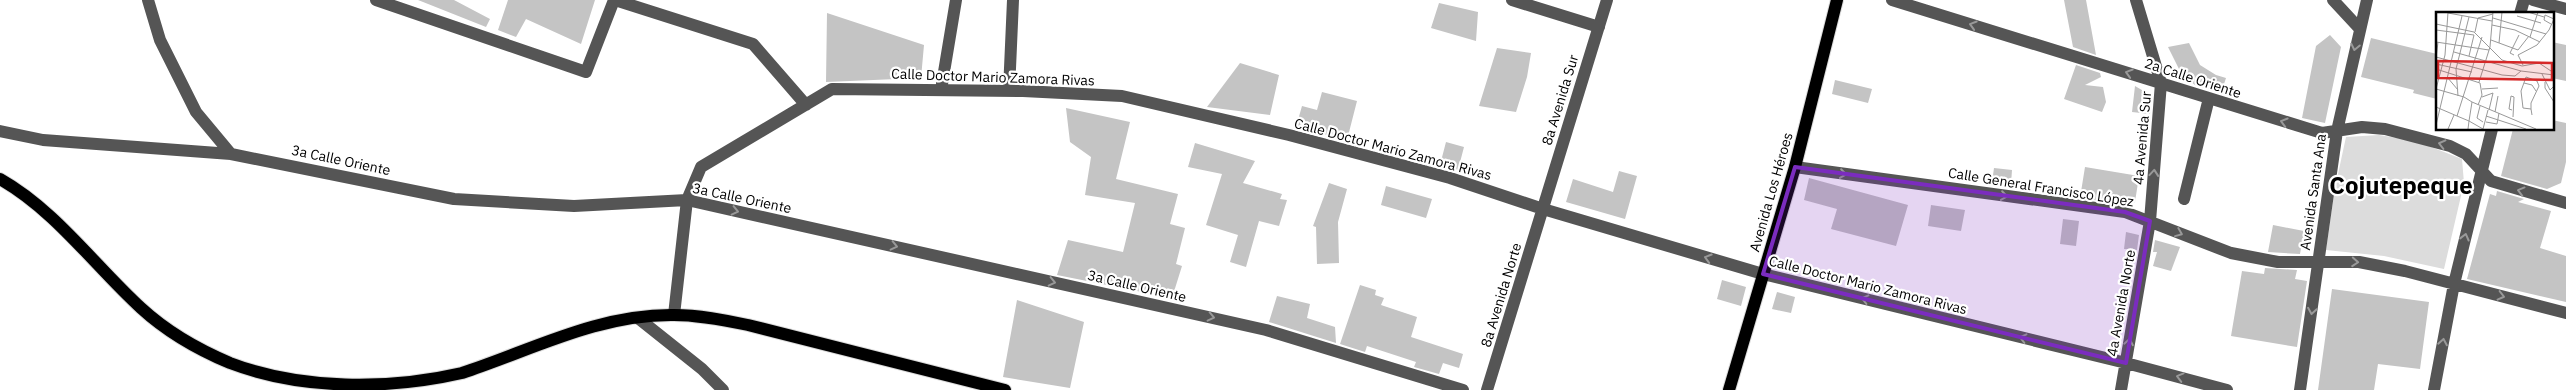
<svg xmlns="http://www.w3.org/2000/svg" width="2566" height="390" viewBox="0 0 2566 390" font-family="'IBM Plex Sans',sans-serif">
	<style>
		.green { fill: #dcdcdc }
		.building { fill: #c4c4c4 }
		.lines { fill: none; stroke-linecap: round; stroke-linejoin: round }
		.major-casing { stroke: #dbdbdb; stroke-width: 14 }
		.minor { stroke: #555; stroke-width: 12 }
		.major { stroke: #000; stroke-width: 12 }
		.oneway { stroke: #999 }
		.marked { fill: #7b2cbf; fill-opacity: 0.2; stroke: #7b2cbf; stroke-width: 4; stroke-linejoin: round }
		.labels { text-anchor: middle; stroke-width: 4.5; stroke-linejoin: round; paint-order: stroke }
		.street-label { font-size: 14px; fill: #000; stroke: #fff }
		.town-label { font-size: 24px; font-weight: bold; fill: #000; stroke: #fff }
		.inset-road { fill: none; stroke: #999; stroke-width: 1 }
		.view { fill: #d62828; fill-opacity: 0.15; stroke: #d62828; stroke-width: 2.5 }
		.inset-edge { fill: none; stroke: #000; stroke-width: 2.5 }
	</style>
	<rect width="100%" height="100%" fill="#fff"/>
	<!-- green -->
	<path class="green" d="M2379 135 2416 141 2462 159 2464 183 2444 269 2384 256 2326 250 2335 188 2346 137Z"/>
	<!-- building -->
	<path class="building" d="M418 0H454L490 19 486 27Z
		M508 0H595L581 44 526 19 516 37 498 30Z
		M2064 0H2086L2096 55 2073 47Z
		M1439 3 1478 12 1476 41 1431 28Z
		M827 13 924 45 921 78 826 82Z
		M2330 35 2341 47 2325 123 2302 118 2316 46Z
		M2371 38 2437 54V99L2413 93 2414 90 2361 77Z
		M2552 42 2566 45V81L2552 78Z
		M2189 43 2200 65 2216 75 2226 78 2221 93 2195 85 2182 75 2168 47Z
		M1497 48 1531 53 1527 77 1516 112 1479 106Z
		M1240 63 1279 75 1270 115 1207 107Z
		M2076 65 2100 73 2101 77 2085 85 2103 87 2106 102 2102 112 2064 99Z
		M1835 80 1872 89 1868 103 1832 94Z
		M2135 86 2147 93 2151 102 2150 114 2132 112Z
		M1322 92 1357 101 1347 140 1296 127 1302 106 1317 110Z
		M1066 108 1130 122 1116 179 1178 194 1170 224 1185 228 1176 264 1182 266 1172 298 1057 275 1068 240 1123 252 1135 203 1085 195 1091 157 1070 142Z
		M2552 120 2566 123V162L2561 183 2547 189 2501 176 2513 129H2552Z
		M1446 142 1464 147 1458 170 1440 165Z
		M1195 143 1255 161 1243 183 1282 194 1280 199 1287 200 1279 226 1259 221 1246 267 1230 262 1238 235 1206 225 1222 174 1188 167Z
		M2085 167 2139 176 2135 202 2129 205 2080 198Z
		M1994 168 2012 170 2011 184 1992 182Z
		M1619 171 1637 176 1625 219 1566 202 1573 179 1613 192Z
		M1809 178 1908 205 1896 246 1831 229 1837 209 1804 200Z
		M1329 183 1347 189 1338 222 1339 263 1317 264 1316 227 1313 226Z
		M1386 186 1432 199 1426 218 1381 205Z
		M2497 191 2524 199 2518 202 2551 211 2540 248 2566 256V302L2467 279 2490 194 2496 196Z
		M1931 205 1965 210 1961 231 1928 226Z
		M2063 219 2079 221 2076 246 2060 244Z
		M2273 225 2304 231 2300 254 2268 252Z
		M2126 232 2139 235 2137 250 2124 249Z
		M2155 240 2180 247 2171 271 2153 266 2157 252H2153Z
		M2265 268 2297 270 2295 279 2307 281 2297 347 2231 336 2242 271 2264 274Z
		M1722 280 1746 287 1741 306 1717 299Z
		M1360 285 1376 290 1375 295 1384 298 1381 305 1417 317 1411 337 1463 354 1459 368 1443 363 1439 374 1414 367 1416 362 1367 346 1365 352 1340 344Z
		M2332 289 2429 302 2420 369 2378 364 2374 390H2318Z
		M1777 292 1795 297 1791 313 1772 309Z
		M1277 296 1310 304 1307 318 1335 327 1336 343 1269 322Z
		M1017 300 1084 322 1070 388 1003 377Z"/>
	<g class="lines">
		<!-- major casing -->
		<g class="major-casing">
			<path id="major" d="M0 179C55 210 95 266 141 308 166 331 199 350 230 363 301 390 388 390 462 373 532 350 598 314 674 315 699 315 724 320 748 325L1005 390
				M1729 390 1795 167 1837 0"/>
		</g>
		<!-- minor -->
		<path class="minor" d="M148 0 160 40 196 112 231 154
			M376 0 586 72 614 0
			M615 0 753 44 806 105
			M1512 0 1599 27
			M1892 0 2322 133 2362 127 2385 129 2450 146 2466 154 2491 181 2566 203
			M2333 0 2359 28
			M2533 0 2566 9
			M2520 14 2524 0
			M941 90 956 0
			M1009 91 1013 0
			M0 131 43 140 231 154 454 199 574 206 687 200 1266 330 1463 390
			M1795 167 2125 212 2231 253 2278 262H2359L2405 271 2566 313
			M2184 199 2209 98
			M674 315 687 200 701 167 832 89 1023 91 1122 96 1289 135 1450 178 1543 209 1763 274 2126 363 2227 390
			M638 318 702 369 723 390
			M1487 390 1607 0
			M2121 390 2150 221 2161 83 2136 0
			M2300 390 2337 131 2367 0
			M2434 390 2454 284 2492 129"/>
		<!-- major -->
		<use href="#major" class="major"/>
	</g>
	<!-- one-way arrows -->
	<defs><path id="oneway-chevron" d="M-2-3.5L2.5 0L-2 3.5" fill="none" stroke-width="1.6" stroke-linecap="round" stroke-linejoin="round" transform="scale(1.25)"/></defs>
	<g class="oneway">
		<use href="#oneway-chevron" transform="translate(1973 25) rotate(-163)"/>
		<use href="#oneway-chevron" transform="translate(2355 47) rotate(102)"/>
		<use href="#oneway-chevron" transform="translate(2129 73) rotate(-163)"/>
		<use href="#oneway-chevron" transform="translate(2284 122) rotate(-164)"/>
		<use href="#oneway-chevron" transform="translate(2442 144) rotate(-166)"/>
		<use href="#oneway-chevron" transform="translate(2154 173) rotate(-85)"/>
		<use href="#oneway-chevron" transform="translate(1843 174) rotate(8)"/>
		<use href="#oneway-chevron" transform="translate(2521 191) rotate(-165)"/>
		<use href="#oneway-chevron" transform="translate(2004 196) rotate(8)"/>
		<use href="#oneway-chevron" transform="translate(735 211) rotate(13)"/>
		<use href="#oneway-chevron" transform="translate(2179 233) rotate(22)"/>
		<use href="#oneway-chevron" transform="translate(2465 237) rotate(-76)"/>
		<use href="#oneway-chevron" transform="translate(894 246) rotate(13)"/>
		<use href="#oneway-chevron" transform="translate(1708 258) rotate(-163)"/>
		<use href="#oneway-chevron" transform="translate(2355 262) rotate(4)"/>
		<use href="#oneway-chevron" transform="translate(1052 282) rotate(13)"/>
		<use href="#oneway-chevron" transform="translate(2501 296) rotate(14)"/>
		<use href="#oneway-chevron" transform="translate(1865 299) rotate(-166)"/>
		<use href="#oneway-chevron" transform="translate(2312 311) rotate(99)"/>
		<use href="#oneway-chevron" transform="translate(1211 317) rotate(13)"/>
		<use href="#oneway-chevron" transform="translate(2023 338) rotate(-166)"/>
		<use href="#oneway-chevron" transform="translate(2129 342) rotate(-80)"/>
		<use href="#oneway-chevron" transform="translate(2443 342) rotate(-80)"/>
		<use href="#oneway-chevron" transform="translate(2180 377) rotate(-165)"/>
	</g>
	<!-- marked area -->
	<path class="marked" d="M1795 167 2125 212 2150 221 2126 363 1763 274Z"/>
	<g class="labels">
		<!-- street labels -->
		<g class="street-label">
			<text transform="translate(993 77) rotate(2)" y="5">Calle Doctor Mario Zamora Rivas</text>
			<text transform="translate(2193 78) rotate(18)" y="5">2a Calle Oriente</text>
			<text transform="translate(1560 100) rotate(-73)" y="5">8a Avenida Sur</text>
			<text transform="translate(2142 138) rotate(-85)" y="5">4a Avenida Sur</text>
			<text transform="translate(1393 149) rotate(15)" y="5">Calle Doctor Mario Zamora Rivas</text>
			<text transform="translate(341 160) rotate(12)" y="5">3a Calle Oriente</text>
			<text transform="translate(2041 187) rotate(9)" y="5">Calle General Francisco López</text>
			<text transform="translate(1771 192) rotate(-74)" y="5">Avenida Los Héroes</text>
			<text transform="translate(2313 192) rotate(-82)" y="5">Avenida Santa Ana</text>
			<text transform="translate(742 198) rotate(12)" y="5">3a Calle Oriente</text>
			<text transform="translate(1868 285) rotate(14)" y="5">Calle Doctor Mario Zamora Rivas</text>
			<text transform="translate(1137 286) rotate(13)" y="5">3a Calle Oriente</text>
			<text transform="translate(1501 295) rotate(-73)" y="5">8a Avenida Norte</text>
			<text transform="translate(2121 303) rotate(-80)" y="5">4a Avenida Norte</text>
		</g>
		<!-- town labels -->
		<g class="town-label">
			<text x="2401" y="194">Cojutepeque</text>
		</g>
	</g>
	<!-- overview -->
	<g transform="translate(2436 12)">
		<rect width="118" height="118" fill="#fff"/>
		<path class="inset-road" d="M92 0 108 5M12 1 56 9M81 4 105 11M57 6 110 22M0 12 38 20 66 48 86 54 103 51 118 61M56 13 79 18 104 30M0 18 38 23M39 20 42 6 57 2M94 25 102 0M55 28 82 38 93 24M0 30 53 38M63 31 66 0M18 40 85 59 118 63M78 43 74 41 83 23M33 44 38 23M0 45 66 63 79 64 85 59M0 46 2 30M0 52 36 60M87 53 82 43 101 33 113 18 118 7 109 3 108 8 115 12M0 57 44 71 46 83 42 93M106 62 114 78 118 74M11 65 22 78M43 70 54 35 57 0M109 70V76L118 90M88 71 96 73 100 79M0 77 9 43 12 0M0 77 28 85M46 77 62 76M22 84 20 57 33 5M28 85 36 90 33 109 21 104 46 25M46 85 57 81 53 98M36 90 100 117M44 94 41 106 47 110M0 95 21 104M95 97 87 96 85 79 90 65 101 69 103 74 95 91V97L96 103M76 98 73 97 75 84 78 85 77 105M59 100 62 84M50 104 90 117M50 110 61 112 63 101M0 113 26 4M12 117 18 103M32 117 33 109 47 117 52 98"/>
		<path class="view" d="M2 49 116 51V68L2 66Z"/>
		<rect width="118" height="118" class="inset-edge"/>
	</g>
</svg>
